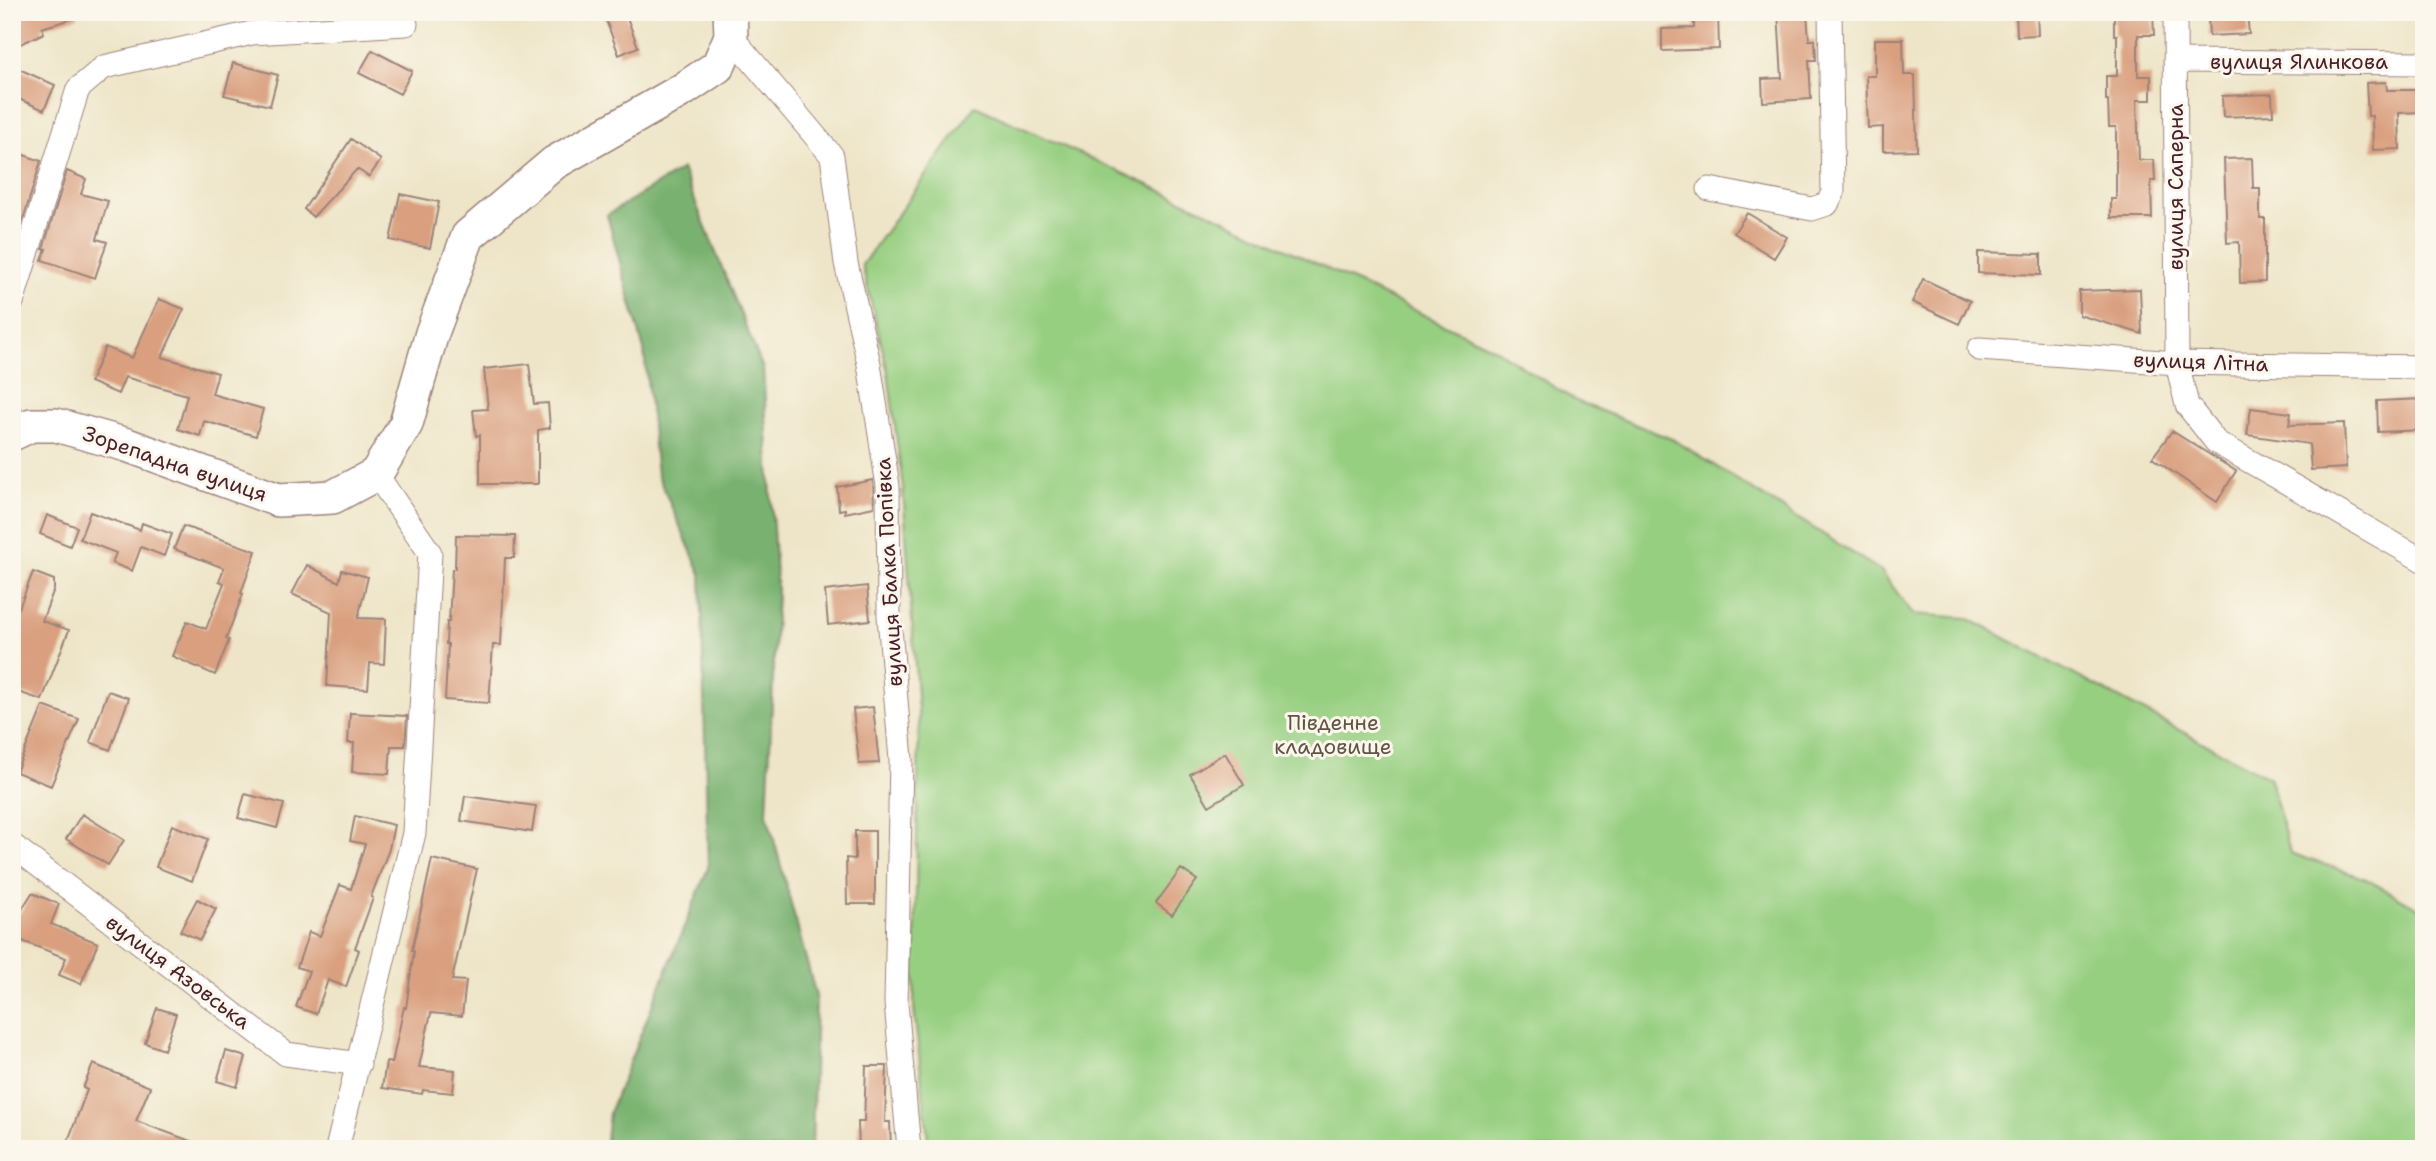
<svg xmlns="http://www.w3.org/2000/svg" width="2436" height="1161" viewBox="0 0 2436 1161" font-family="'Shantell Sans',sans-serif">
	<style>
		.green { fill: #97cf81; stroke: #707756; stroke-width: 2 }
		.forest { fill: #79b26f; stroke: #62684d; stroke-width: 2 }
		.building { fill: #d99f7e }
		.lines { fill: none; stroke-linecap: round; stroke-linejoin: round }
		.street-casing { stroke: #9c827a; stroke-width: 25 }
		.secondary-casing { stroke: #9c827a; stroke-width: 36 }
		.street { stroke: #fff; stroke-width: 23 }
		.secondary { stroke: #fff; stroke-width: 33 }
		.labels { text-anchor: middle; stroke-width: 6; stroke-linejoin: round; paint-order: stroke }
		.street-label { font-size: 21px; fill: #4a1f2b; stroke: #fbf7ec }
		.park-label { font-size: 21px; fill: #615445; stroke: #fbf7ec }
	</style>
	<rect width="100%" height="100%" fill="#fbf7ec"/>
	<filter id="ink" filterUnits="userSpaceOnUse"><feTurbulence type="fractalNoise" baseFrequency=".0143" numOctaves="2"/><feDisplacementMap in="SourceGraphic" scale="14" xChannelSelector="R" yChannelSelector="G"/><feConvolveMatrix kernelMatrix="1 2 1 2 8 2 1 2 1" color-interpolation-filters="sRGB"/></filter>
	<filter id="wash" filterUnits="userSpaceOnUse"><feTurbulence type="fractalNoise" baseFrequency=".00686" numOctaves="4" result="noise"/><feDisplacementMap in="SourceGraphic" scale="28" xChannelSelector="R" yChannelSelector="G"/><feGaussianBlur stdDeviation="1.57" result="paint"/><feColorMatrix in="noise" values="0 0 0 0 0 0 0 0 0 0 0 0 0 0 0 0 0 1.4 0 .05"/><feComposite in="paint" operator="in"/></filter>
	<g filter="url(#wash)">
		<rect width="100%" height="100%" fill="#eee5c8"/>
		<!-- green -->
		<path class="green" d="M975 106 1221 218 1493 348 1576 401 1674 440 1881 571 1913 614 1967 618 2270 778 2290 853 2364 878 2424 911V1149H929L914 1008 919 724 903 488 888 372 862 265Z"/>
		<!-- forest -->
		<path class="forest" d="M682 169 763 369 777 592 767 814 816 996 812 1149H605L609 1113 708 868 701 574 657 474 644 350 607 215Z"/>
		<g id="blocks">
			<!-- building -->
			<path class="building" d="M12 12H77L78 17 42 28 44 33 12 48Z
				M603 12H625L638 47 619 55Z
				M1694 12H1718L1719 49 1662 51V29L1694 28Z
				M1778 12H1807L1809 40H1815L1816 60H1809L1811 99 1763 102 1762 79 1782 78Z
				M2016 12H2037L2038 35 2017 36Z
				M2114 12H2153L2154 35H2138V76H2151V100H2137L2139 160H2154L2155 181H2151L2152 218H2111V199H2116V127H2109L2108 100H2106V76H2117V35H2114Z
				M2247 14 2249 34 2209 36 2208 16Z
				M1875 39H1903L1904 75H1915L1917 150 1883 151V127L1868 128 1866 76H1875Z
				M372 50 412 71 400 94 359 73Z
				M233 63 278 75 270 106 224 95Z
				M19 69 55 85 44 110 12 96V86Z
				M2386 82 2387 90H2424V112L2399 113 2400 149 2373 150 2372 116H2368L2366 83Z
				M2272 94 2273 115 2223 117 2222 96Z
				M351 139 381 160 369 177 357 169 313 217 304 209Z
				M21 154 41 161 17 239 12 237V196L20 174 14 172Z
				M2252 158 2253 188H2260V219H2265V282L2240 283 2239 242 2227 243 2224 159Z
				M67 171 86 179 81 194 108 201 97 239 107 242 95 278 42 260 46 249H43Z
				M400 194 439 202 430 248 390 240Z
				M1747 213 1787 237 1774 258 1734 233Z
				M1978 252 2041 254V275L1978 273Z
				M1923 279 1970 301 1959 324 1912 302Z
				M2140 289 2142 334 2079 315V291Z
				M159 299 184 309 162 357 218 373 212 394 263 409 256 436 204 421 200 436 178 429 187 395 125 377 118 394 90 382 105 347 132 358Z
				M529 364 534 404 548 403 550 428 538 430V484H480V435L476 436 473 410 488 409 484 369Z
				M2424 399V430L2378 432 2377 401Z
				M2251 408 2291 413 2289 425 2344 423 2346 468 2311 470 2309 444 2247 435Z
				M2172 431 2236 471 2217 502 2152 458Z
				M873 480 874 507 845 513V509L839 510 837 487Z
				M90 512 140 530 142 523 172 534 164 556 141 547 132 571 112 563 116 553 80 539Z
				M47 515 77 527 70 546 40 534Z
				M183 526 256 551 241 593 243 594 226 639 229 640 215 675 172 656 187 621 206 629 224 583 219 581 224 568 174 549Z
				M456 535 515 536 514 558H505L501 645H493L489 703 445 700 448 644H446L447 622H449L452 569H455Z
				M307 565 339 582 342 570 368 577 358 618 386 619 384 664 370 663 368 689 327 686 331 612 292 594Z
				M33 572 54 580V589L42 621 69 630 42 700 12 690V606L19 608Z
				M867 586 870 620 828 625 825 591Z
				M108 691 129 698 110 750 90 742Z
				M43 706 79 719 51 786 16 772Z
				M873 707 879 763 859 764 853 709Z
				M350 713 407 716 405 746H391L389 774 352 772 354 743H348Z
				M1225 753 1244 785 1209 806 1190 774Z
				M245 794 284 804 277 828 238 818Z
				M465 796 536 806 532 832 461 821Z
				M82 814 124 840 108 865 66 839Z
				M355 816 394 825 389 849 371 897 373 898 355 948 359 950 346 987 328 980 316 1014 296 1007 309 971 297 967 309 932 320 936 340 885 351 889 365 844 350 841Z
				M172 825 208 839 192 881 156 867Z
				M855 831H875V904H847L846 858 855 859Z
				M432 859 477 869 452 980 466 981 462 1016 431 1013 419 1067 455 1070 453 1093 423 1090 422 1094 382 1088 386 1062 392 1063 404 1007 406 1008 414 951 412 950Z
				M1181 869 1197 880 1172 915 1156 903Z
				M32 893 59 904 51 924 98 943 81 984 59 975 66 958 12 937V925Z
				M197 899 216 909 200 940 180 931Z
				M157 1008 176 1014 164 1050 145 1043Z
				M226 1051 246 1057 237 1087 217 1081Z
				M93 1064 150 1087 136 1121 204 1146V1149H65L87 1090 83 1088Z
				M866 1066H887L885 1122H890L891 1149H859L858 1122H864Z"/>
		</g>
	</g>
	<g filter="url(#ink)">
		<use href="#blocks" fill-opacity="0" stroke="#9c827a" stroke-width="2"/>
		<g class="lines">
			<!-- street casing -->
			<g class="street-casing">
				<path id="street" d="M2175 12 2177 363 2187 405 2216 442 2424 561
					M731 36 832 156 846 263 869 364 888 486 889 616 901 760 896 1003 909 1149
					M2175 61 2424 63
					M1709 189 1812 209 1827 204 1833 193 1830 12
					M12 302 78 89 104 67 252 33 406 24
					M1979 349 2177 363 2424 367
					M12 845 286 1054 359 1064
					M337 1149 414 833 430 553 376 474"/>
			</g>
			<!-- secondary casing -->
			<g class="secondary-casing">
				<path id="secondary" d="M12 434 31 425H56L127 445 278 500 333 497 376 474 406 424 432 333 468 236 554 163 684 89 718 66 731 36 730 12"/>
			</g>
			<!-- street -->
			<use href="#street" class="street"/>
			<!-- secondary -->
			<use href="#secondary" class="secondary"/>
		</g>
	</g>
	<g class="labels">
		<!-- street labels -->
		<g class="street-label">
			<text x="2299" y="69">вулиця Ялинкова</text>
			<text transform="translate(2176 187) rotate(-90)" y="7">вулиця Саперна</text>
			<text transform="translate(2201 362) rotate(2)" y="7">вулиця Літна</text>
			<text transform="translate(175 464) rotate(19)" y="7">Зорепадна вулиця</text>
			<text transform="translate(889 572) rotate(-93)" y="7">вулиця Балка Попівка</text>
			<text transform="translate(178 972) rotate(37)" y="7">вулиця Азовська</text>
		</g>
		<!-- park labels -->
		<g class="park-label">
			<text x="1333" y="730">Південне<tspan x="1333" dy="24">кладовище</tspan></text>
		</g>
	</g>
	<!-- margin -->
	<rect width="2436" height="1161" fill="none" stroke="#fbf7ec" stroke-width="42"/>
</svg>
